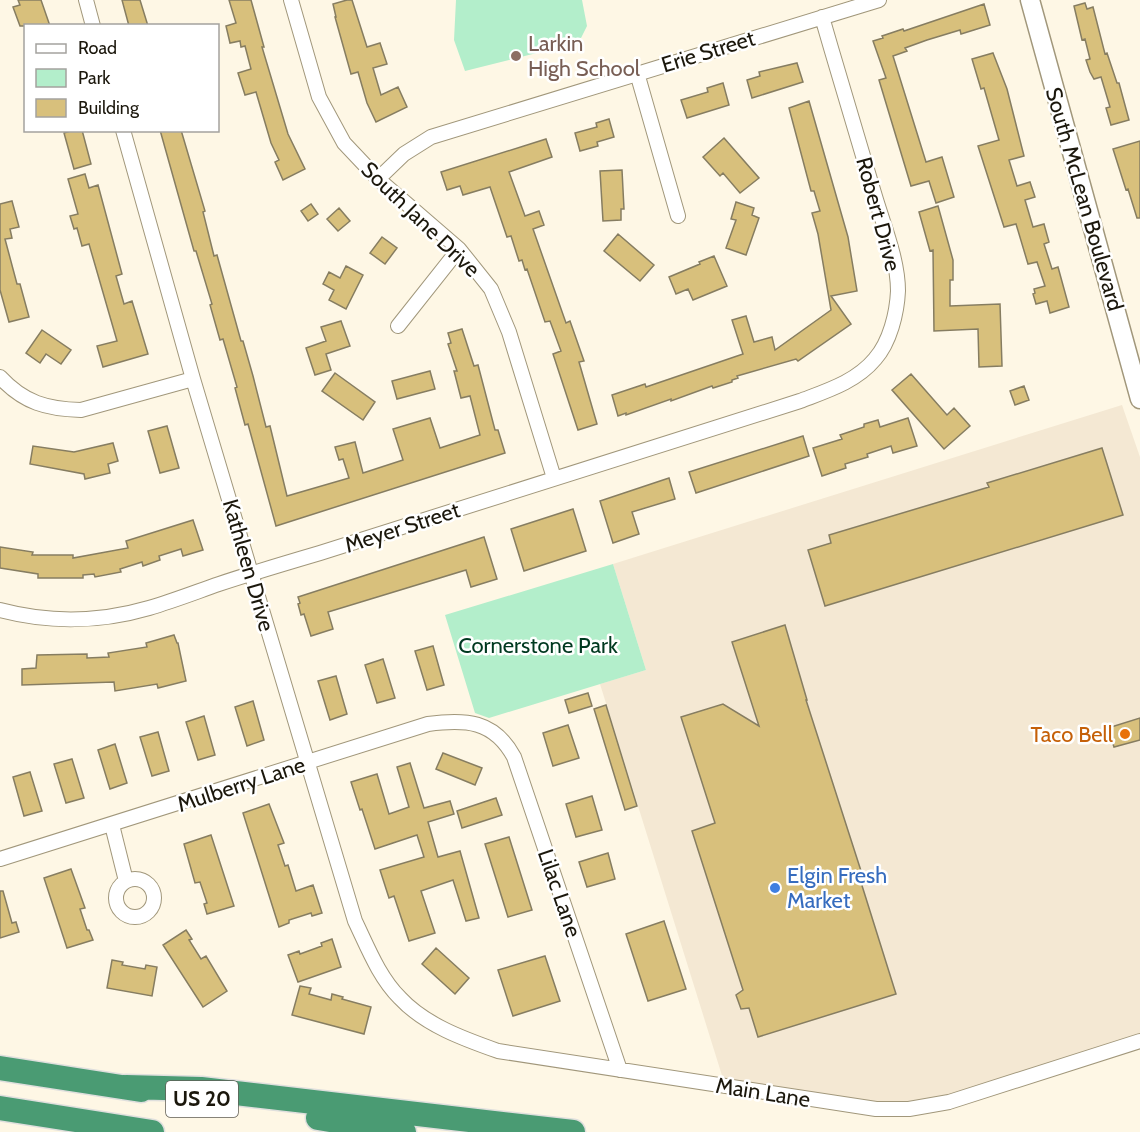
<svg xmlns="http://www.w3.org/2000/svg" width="1140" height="1132" viewBox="0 0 1140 1132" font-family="Cabin,sans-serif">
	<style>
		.commercial { fill: #f4e8d3 }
		.green { fill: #b3eecb }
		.building { fill: #d8c07c; stroke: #867d61; stroke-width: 1.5 }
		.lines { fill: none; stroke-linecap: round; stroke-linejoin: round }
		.street-casing { stroke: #a1977b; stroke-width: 16 }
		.secondary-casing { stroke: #a1977b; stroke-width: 21 }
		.highway-casing { stroke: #dfdfdd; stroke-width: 27 }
		.street { stroke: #fff; stroke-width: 14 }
		.secondary { stroke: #fff; stroke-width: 18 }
		.highway { stroke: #4a9b73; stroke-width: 24 }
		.education-dot { fill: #8d6e63; stroke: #fff; stroke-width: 2 }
		.food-dot { fill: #e8710a; stroke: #fff; stroke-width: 2 }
		.shop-dot { fill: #3f7fe0; stroke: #fff; stroke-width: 2 }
		.labels { text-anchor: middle; stroke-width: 5; stroke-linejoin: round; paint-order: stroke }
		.shield { fill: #fff; stroke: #5f5d55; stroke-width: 1.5 }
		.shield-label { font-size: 21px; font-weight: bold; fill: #1b170c }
		.education-label { font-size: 22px; fill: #785e54; stroke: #fff; text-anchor: start }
		.street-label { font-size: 22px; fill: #1b170c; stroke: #fff }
		.park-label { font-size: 22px; fill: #003920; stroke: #fff }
		.food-label { font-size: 22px; fill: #c56008; stroke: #fff; text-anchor: end }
		.shop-label { font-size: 22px; fill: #366cbe; stroke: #fff; text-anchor: start }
	</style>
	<rect width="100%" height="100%" fill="#fef7e5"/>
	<!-- commercial -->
	<path class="commercial" d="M1122 405 1140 457V1037L952 1097 889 1106 724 1082 600 684 646 670 613 564Z"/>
	<!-- green -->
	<path class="green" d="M456 0H582L587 26 581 38 572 44 465 71 454 40Z
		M613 564 646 670 489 718 475 713 445 615Z"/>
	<!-- building -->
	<path class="building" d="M18 0H41L50 26H20L13 7 20 5Z
		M122 0H140L148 26H129Z
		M229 0H251L264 47H262L288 134 305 169 283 180 275 162 279 160 271 143 256 92 245 95 238 73 251 69 245 46 241 47 240 41 230 43 226 26 236 23Z
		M347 0H352L367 47 380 43 387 64 373 68 381 95 398 87 407 107 376 122 367 103 358 72 351 74 335 17H336L333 4Z
		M1085 3 1087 9 1093 7 1105 54 1107 53 1117 83H1119L1129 120 1111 125 1106 108 1110 107 1101 77 1094 79 1090 72 1086 60 1090 59 1085 39 1082 40 1074 6Z
		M984 4 990 25 961 34 960 30 927 40 905 48 907 51 893 56 926 162 942 157 954 197 936 203 929 181 911 186 879 80 886 78 873 41 883 38 882 36 903 29 904 31Z
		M993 53 1007 89 1024 156 1009 160 1017 186 1030 182 1035 197 1025 200 1033 227 1044 224 1049 242 1044 244 1052 269 1058 267 1069 307 1050 313 1047 301 1036 304 1033 294 1035 293 1034 289 1045 286 1037 262 1028 264 1016 224 1004 227 978 146 999 140 984 88 981 89 972 59Z
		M797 63 803 82 752 98 747 80 760 76 759 72Z
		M723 83 729 105 687 118 681 100 708 92 707 88Z
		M809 101 848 237 857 291 831 296 851 324 798 361 796 359 737 376 738 378 732 380V382L713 388 712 386 671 401V399L626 415V413L618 416 612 395 645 384 646 387 743 354 732 320 746 316 754 342 772 337 775 350 831 310 818 234 812 213 820 211 814 191H811L789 108Z
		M609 119 614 137 597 142 598 146 580 151 575 133 597 127 596 123Z
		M74 130H82L91 164 74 169 64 133Z
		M160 130H181L205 211 203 212 214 256 217 255 241 341H243L253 376 266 427 270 426 287 496 349 478 343 459 339 460 335 447 355 442 363 473 403 460 393 429 430 418 440 448 480 435 470 396 461 398 454 371H457L448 344 451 343 448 333 462 329 474 366 478 365 495 430H498L505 453 276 526 248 424 245 425 235 388 237 387 223 339 220 340 210 305 212 304 196 251H194Z
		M724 138 759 178 740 193 723 173 720 176 703 157Z
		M546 139 552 157 509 172 525 216 539 211 544 225 533 229 566 323 570 321 584 361 579 362 597 424 578 430 553 354 561 351 550 321 545 322 527 269 525 270 522 260 519 261 511 236 507 237 490 187 463 195 460 186 447 190 441 172Z
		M1140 141V218H1137L1128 189 1126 190 1113 149Z
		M622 170 624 209H621V220L603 221 600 171Z
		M85 174 89 188 98 185 122 274 116 276 124 304 132 301 148 354 103 367 97 346 117 341 89 244 82 246 77 228 74 229 70 216 78 214 68 179Z
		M12 201 19 227 10 229 12 238 5 239 17 284H20L29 317 9 322 0 290V204Z
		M736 202 754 208 752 215 759 218 746 255 726 248 736 220 731 219Z
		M311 204 318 214 308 221 301 211Z
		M938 206 953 260V280H950V306L1000 304 1002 366 979 367 978 329 934 331 933 250 930 251 919 212Z
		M339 208 350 221 338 231 327 219Z
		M618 234 654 265 640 281 604 251Z
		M382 237 397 248 385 264 370 253Z
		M714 256 727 286 693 300 688 289 676 294 669 277 700 264 699 262Z
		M346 266 363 275 346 309 329 300 334 290 323 284 329 272 340 278Z
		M341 321 350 346 326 354 331 370 315 375 306 348 326 341 321 327Z
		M42 330 71 350 61 364 46 354 40 363 26 353Z
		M430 371 435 389 397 399 392 381Z
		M335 373 375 402 363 420 322 391Z
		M911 374 947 415 954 408 970 426 944 449 892 390Z
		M1024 386 1029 400 1015 405 1010 391Z
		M908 418 917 446 893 453 891 446 867 454 868 457 845 464 846 468 822 476 813 448 842 439 840 435 864 427V424L878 420 880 427Z
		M167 426 179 468 160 473 148 431Z
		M803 436 809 456 696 493 689 472Z
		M113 443 118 461 108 464 110 473 85 479 84 474 30 464 33 446 74 452Z
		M1102 448 1123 515 825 606 808 550 831 543 829 535 989 487 987 483Z
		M669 478 675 499 632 512 639 534 613 543 600 501Z
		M573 509 586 551 524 571 511 529Z
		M193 520 203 550 183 556 181 549 159 556 160 560 143 566 142 562 120 569 121 572 95 577 94 574 83 575V578H38V574L0 568V547L33 552 32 555H73V558L128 548 126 541Z
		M484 537 497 579 471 587 466 570 328 612 333 629 311 636 304 614 301 615 298 604 300 603 298 597Z
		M785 625 807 700H806L862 874 859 876 896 994 758 1037 749 1008 741 1009 736 995 743 990 692 831 715 823 681 717 723 704 759 726 732 642Z
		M174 635 177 643H178L186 681 158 688 157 684 115 691 114 682 22 685V669L36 668 37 655 87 654V658L109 657 108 653 147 647 146 643Z
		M433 646 444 685 427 690 415 651Z
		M383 659 395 698 377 703 365 665Z
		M336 676 347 714 330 720 318 681Z
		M588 693 592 706 569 713 565 700Z
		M253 701 264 740 247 746 235 707Z
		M606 705 637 806 625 810 594 709Z
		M204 716 215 755 198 760 186 722Z
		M1140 718V740L1114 747 1108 728Z
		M568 725 579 758 553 766 543 733Z
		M158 732 169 771 152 776 140 737Z
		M115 744 127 783 110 789 98 750Z
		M443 753 482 768 475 785 436 769Z
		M72 759 84 798 66 803 54 764Z
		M410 763 424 808 450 801 454 814 428 822 438 857 460 851 479 918 466 921 453 880 421 891 435 933 409 941 394 896 389 898 380 870 424 857 417 835 375 849 362 809 360 810 351 782 377 774 389 814 409 807 397 767Z
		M30 772 42 811 24 816 13 777Z
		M592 796 602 830 576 837 566 804Z
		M496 798 502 815 462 828 457 811Z
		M269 804 284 843 278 845 285 866 288 865 296 891 313 885 322 913 312 916 311 913 289 920V923L279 927 243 813Z
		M211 835 234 906 207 914 204 904 207 903 200 882 195 883 184 844Z
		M509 837 532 910 508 917 485 844Z
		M608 853 615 879 587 887 579 862Z
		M71 869 85 908 80 909 87 930H89L93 940 67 948 44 878Z
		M0 891H3L12 923 16 922 19 932 0 938Z
		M664 921 686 989 648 1001 626 934Z
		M186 930 192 939 189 940 201 959 206 956 227 991 203 1007 163 945Z
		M332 939 341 967 298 982 288 955 299 951 300 954 322 946 321 943Z
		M436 948 469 978 455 994 422 964Z
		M545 956 560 1001 513 1016 498 970Z
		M112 960 123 962 122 965 145 969 146 965 157 967 152 996 107 988Z
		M300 986 311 988 309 994 331 1000 332 994 343 997 342 999 371 1007 364 1034 292 1015Z"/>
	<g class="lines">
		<!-- street casing -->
		<g class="street-casing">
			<path id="street" d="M86 0 93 26
				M291 0 319 97 344 143 378 179 459 249 491 289 509 332 554 478
				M637 73 678 216
				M123 130 193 379 355 921C368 948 379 977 400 998 425 1025 464 1039 498 1051L876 1109H909L949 1102 1140 1041
				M378 179 404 154 431 137 879 0
				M398 326 459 249
				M0 377C24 403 47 409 81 410L193 379
				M0 610C49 623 101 622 149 608 173 601 196 592 219 584 252 573 286 563 320 553L800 401C826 391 856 382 875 359 890 342 897 313 898 291 898 259 883 224 874 193 857 135 839 76 822 17
				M112 825 126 881
				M0 859 428 724C465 719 494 720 514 757L620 1070
				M116 898a19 19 0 1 1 38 0a19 19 0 1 1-38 0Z"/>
		</g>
		<!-- secondary casing -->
		<g class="secondary-casing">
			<path id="secondary" d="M1030 0 1140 399"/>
		</g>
		<!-- highway casing -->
		<g class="highway-casing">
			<path id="highway" d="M0 1068 141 1090
				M126 1087 201 1089 573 1132
				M0 1108 152 1132
				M318 1118 404 1132"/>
		</g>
		<!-- street -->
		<use href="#street" class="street"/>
		<!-- secondary -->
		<use href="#secondary" class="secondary"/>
		<!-- highway -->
		<use href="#highway" class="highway"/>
	</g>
	<!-- markers -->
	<circle class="education-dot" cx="516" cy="56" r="6"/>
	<circle class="food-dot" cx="1125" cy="734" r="6"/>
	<circle class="shop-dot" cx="775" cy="888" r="6"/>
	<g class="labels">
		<!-- shield labels -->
		<rect class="shield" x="166" y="1081" width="72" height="36" rx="4.5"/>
		<g class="shield-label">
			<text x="202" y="1106">US 20</text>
		</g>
		<!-- education labels -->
		<g class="education-label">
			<text x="528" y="51">Larkin<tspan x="528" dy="25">High School</tspan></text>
		</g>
		<!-- street labels -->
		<g class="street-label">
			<text transform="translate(708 51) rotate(-17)" y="8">Erie Street</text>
			<text transform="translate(1085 199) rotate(74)" y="8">South McLean Boulevard</text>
			<text transform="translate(879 214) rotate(75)" y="8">Robert Drive</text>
			<text transform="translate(421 219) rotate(44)" y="8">South Jane Drive</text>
			<text transform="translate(402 527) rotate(-18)" y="8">Meyer Street</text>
			<text transform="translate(249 565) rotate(74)" y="8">Kathleen Drive</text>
			<text transform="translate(241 784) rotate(-18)" y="8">Mulberry Lane</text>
			<text transform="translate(560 893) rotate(71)" y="8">Lilac Lane</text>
			<text transform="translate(763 1092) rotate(9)" y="8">Main Lane</text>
		</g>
		<!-- park labels -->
		<g class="park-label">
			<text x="538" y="653">Cornerstone Park</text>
		</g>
		<!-- food labels -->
		<g class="food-label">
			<text x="1113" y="742">Taco Bell</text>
		</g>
		<!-- shop labels -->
		<g class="shop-label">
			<text x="787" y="883">Elgin Fresh<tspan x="787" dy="25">Market</tspan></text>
		</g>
	</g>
	<!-- legend -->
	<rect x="24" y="24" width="195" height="108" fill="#ffffff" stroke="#a4a29e" stroke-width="1.5"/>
	<rect x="36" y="44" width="30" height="9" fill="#ffffff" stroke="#a4a29e" stroke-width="1.5"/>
	<text x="78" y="54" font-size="18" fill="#1b170c">Road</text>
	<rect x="36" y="69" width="30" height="18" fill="#b3eecb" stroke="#a4a29e" stroke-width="1.5"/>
	<text x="78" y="84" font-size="18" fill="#1b170c">Park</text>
	<rect x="36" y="99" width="30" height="18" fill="#d8c07c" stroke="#a4a29e" stroke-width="1.5"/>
	<text x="78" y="114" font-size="18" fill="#1b170c">Building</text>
</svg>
